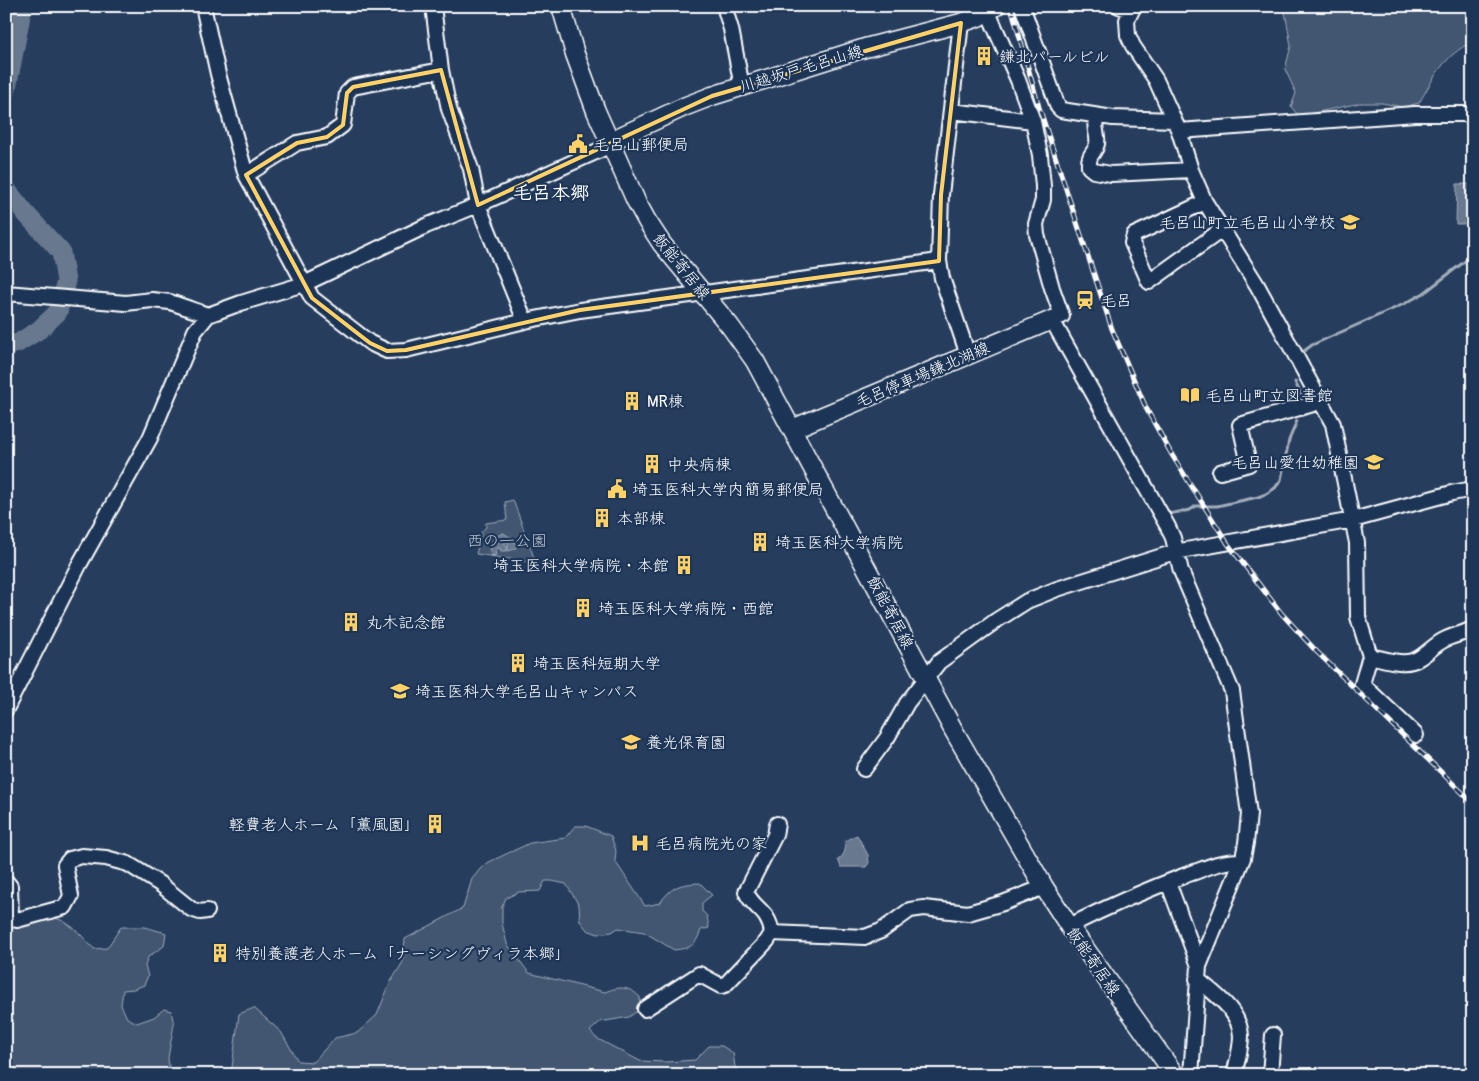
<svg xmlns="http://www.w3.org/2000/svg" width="1479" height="1081" viewBox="0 0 1479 1081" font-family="Pangolin,'Klee One',sans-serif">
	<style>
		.green { fill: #425672; stroke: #a0aab8 }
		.water { fill: #67788e; stroke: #a4aebb }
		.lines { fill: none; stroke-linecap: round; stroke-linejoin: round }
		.stream { stroke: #a4aebb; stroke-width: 3 }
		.river { stroke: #67788e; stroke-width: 19 }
		.minor-casing { stroke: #fff; stroke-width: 18 }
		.major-casing { stroke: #fff; stroke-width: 21 }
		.minor { stroke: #1d3557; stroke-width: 14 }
		.major { stroke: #1d3557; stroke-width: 18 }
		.rail-casing { stroke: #fff; stroke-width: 5 }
		.rail { stroke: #1d3557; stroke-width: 3; stroke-dasharray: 9; stroke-linecap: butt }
		.marked { fill: none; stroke: #ffd166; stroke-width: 4; stroke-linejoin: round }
		.labels { text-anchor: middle; stroke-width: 4.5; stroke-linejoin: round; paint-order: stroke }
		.poi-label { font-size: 16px; fill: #fff; stroke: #1d3557; text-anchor: start }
		.street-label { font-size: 16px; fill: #fff; stroke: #1d3557 }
		.park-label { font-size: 16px; fill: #bdc4ce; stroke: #1d3557 }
		.quarter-label { font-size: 19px; font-weight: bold; fill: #fff; stroke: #1d3557 }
	</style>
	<rect width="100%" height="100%" fill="#263d5e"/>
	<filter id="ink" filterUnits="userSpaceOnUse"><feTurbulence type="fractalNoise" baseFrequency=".02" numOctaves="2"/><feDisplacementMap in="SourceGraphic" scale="10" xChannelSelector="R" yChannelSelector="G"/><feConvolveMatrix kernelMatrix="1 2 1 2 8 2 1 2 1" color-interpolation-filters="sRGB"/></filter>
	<g filter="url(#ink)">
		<!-- green -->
		<path class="green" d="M1284 6H1473V41C1443 57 1436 74 1419 103L1403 107 1382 103H1360L1299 116 1291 107 1296 93 1285 69 1291 46Z
			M513 500 536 563 476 554 482 531 486 527V523L507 520 505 502Z
			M575 826H586L611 836 616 851 615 861 645 906 660 903C672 886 679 884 700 883L712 895 702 903V911L707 916 709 928 701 930C695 947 690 948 674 950L644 932 618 928 612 932 598 934 587 930 580 921 579 905 566 884 552 881H545L540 891 519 892 506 898 502 907V923L507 944 529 973 605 992C620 986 628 986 640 997L639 1010 629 1017 600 1022 590 1031 596 1038 640 1061 666 1062 695 1060 709 1046H722L733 1053 735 1067 741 1075H231L239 1014 254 1008 281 1032 298 1061 313 1062 335 1038 357 1033 377 1015 390 983 403 962 405 939 463 908 472 879 481 868 489 862 530 843 565 838Z
			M46 916C69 919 79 933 94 949L107 948 121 927H145L166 933 164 946 148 957 145 966 148 976 144 985 134 989 123 990 121 1005 127 1018 137 1023 154 1017 164 1009 171 1011 174 1024 168 1058 170 1075H21L6 1060V930L22 922Z"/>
		<!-- water -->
		<path class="water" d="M1457 184H1473V224H1456Z
			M503 533 512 538 515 543 519 541C519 547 514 550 508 551V542L506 541 505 544 507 546V551H501L500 548H498L495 552 496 555 491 556 489 547H492L493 544 490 540 494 538 495 539H498L497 536Z
			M857 835 868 855 869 863 866 867H841L838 860C845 855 846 849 845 841Z"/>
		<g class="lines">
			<!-- stream -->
			<path class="stream" d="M1304 351 1312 345 1404 304 1424 293 1473 255
				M1295 382 1301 395
				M1168 514 1190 510 1196 506H1217L1258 497 1266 494 1275 488 1281 480 1289 440 1297 421"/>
			<!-- river -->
			<path class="river" d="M6 93 23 6
				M6 189 27 215 61 252 66 281 58 312 39 330 18 343 6 346"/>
			<!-- minor casing -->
			<g class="minor-casing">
				<path id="minor" d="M203 6 218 74 246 175 312 298 370 343 387 351 406 350 525 321 580 310 939 261
					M433 6 441 70 449 109 471 169 478 205 525 321
					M724 6 731 29 742 87
					M1022 6 1058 107 1061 110 1113 118 1174 120
					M1119 6 1131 10
					M1134 6 1127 20 1128 35 1133 46 1156 80 1179 131 1191 170 1205 202 1257 285 1333 424 1357 543 1358 617 1370 656C1384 659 1406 667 1419 658 1428 653 1434 645 1444 640 1453 635 1465 634 1473 628
					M988 12 1018 80 1033 121 1040 155 1043 186V200L1036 224 1037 235 1052 288 1062 316 1052 320 1168 527 1173 538 1181 571 1232 691 1249 814 1246 843 1243 858 1199 966 1191 1075
					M961 23 941 195 939 261 942 278 968 355
					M951 111 1033 121
					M1097 116C1092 128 1099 134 1097 144 1095 154 1088 153 1089 167L1094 171 1111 174 1191 170
					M1179 131 1415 114H1473
					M246 175 297 143 327 137 343 125 347 93 353 87 441 70
					M1205 202 1134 235 1132 243 1149 282 1223 229
					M6 293 126 303 152 300 170 302 208 315
					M1220 472 1249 464 1240 425 1320 402
					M1370 656 1362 684 1416 735
					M6 709 79 565 150 438 195 331 208 315 241 303 304 284 426 226 478 205 611 145
					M864 769 887 738 907 703 939 662 997 620 1027 601 1057 589 1175 552 1353 520 1452 493 1473 489
					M6 881 10 886 11 916 12 919 17 920 65 907 71 896 65 865 70 859 82 856 106 858 128 864 160 884 191 909 200 912 207 911
					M1168 882 1199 966
					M1069 926C1107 907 1146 890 1186 875 1205 869 1221 860 1241 861
					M772 933 865 937 881 931 910 910 924 908 968 913 1003 903 1044 887
					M1197 979C1215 994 1240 1011 1241 1036 1241 1049 1237 1062 1234 1075
					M645 1009 699 974 721 986 725 985 767 941 772 933C768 909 754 910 746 892L775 835 777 824
					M1270 1075 1273 1035"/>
			</g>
			<!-- major casing -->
			<g class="major-casing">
				<path id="major" d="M561 6 575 54 596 111 636 201 647 221 662 244 730 326 755 361 954 731 1044 887 1069 926 1175 1075
					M611 145 619 137 686 106 712 96 865 48 961 23 978 17 996 6
					M792 429 1052 320"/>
			</g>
			<!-- minor -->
			<use href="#minor" class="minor"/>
			<!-- major -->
			<use href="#major" class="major"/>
			<!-- rail casing -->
			<g class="rail-casing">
				<path id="rail" d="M1011 6 1039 107 1112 329 1147 410 1172 455 1228 544 1282 614 1317 652 1473 803"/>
			</g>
			<!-- rail -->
			<use href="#rail" class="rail"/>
		</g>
	</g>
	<!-- marked area -->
	<path class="marked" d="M961 23 941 195 939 261 580 310 406 350 387 351 370 343 312 298 246 175 297 143 327 137 343 125 347 93 353 87 441 70 478 205 712 96Z"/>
	<!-- icons -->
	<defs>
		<g id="building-bare" transform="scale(1.5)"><path d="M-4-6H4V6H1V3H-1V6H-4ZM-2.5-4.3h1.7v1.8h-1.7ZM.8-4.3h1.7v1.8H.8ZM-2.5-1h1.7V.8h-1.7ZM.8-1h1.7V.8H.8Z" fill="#ffd166" stroke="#1d3557" stroke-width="2.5" paint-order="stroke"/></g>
		<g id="civic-bare" transform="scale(1.5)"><path d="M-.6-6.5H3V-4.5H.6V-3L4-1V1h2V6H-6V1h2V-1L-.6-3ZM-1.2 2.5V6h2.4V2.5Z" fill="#ffd166" stroke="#1d3557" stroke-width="2.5" paint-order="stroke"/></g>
		<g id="school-bare" transform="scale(1.5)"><path d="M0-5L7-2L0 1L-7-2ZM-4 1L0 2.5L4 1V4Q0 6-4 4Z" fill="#ffd166" stroke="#1d3557" stroke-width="2.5" paint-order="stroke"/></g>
		<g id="station-bare" transform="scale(1.5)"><path d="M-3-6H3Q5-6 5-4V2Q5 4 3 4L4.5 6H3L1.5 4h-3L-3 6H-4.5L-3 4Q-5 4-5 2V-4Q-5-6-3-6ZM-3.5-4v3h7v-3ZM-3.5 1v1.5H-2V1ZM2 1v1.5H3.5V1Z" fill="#ffd166" stroke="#1d3557" stroke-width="2.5" paint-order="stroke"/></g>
		<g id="library-bare" transform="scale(1.5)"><path d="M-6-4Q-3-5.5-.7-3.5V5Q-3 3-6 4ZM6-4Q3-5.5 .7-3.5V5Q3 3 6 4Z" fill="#ffd166" stroke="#1d3557" stroke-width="2.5" paint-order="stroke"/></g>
		<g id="university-bare" transform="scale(1.5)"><path d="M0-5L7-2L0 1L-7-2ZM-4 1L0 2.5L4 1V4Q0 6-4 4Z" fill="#ffd166" stroke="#1d3557" stroke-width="2.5" paint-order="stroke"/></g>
		<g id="hospital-bare" transform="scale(1.5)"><path d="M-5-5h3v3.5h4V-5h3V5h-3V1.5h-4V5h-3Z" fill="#ffd166" stroke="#1d3557" stroke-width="2.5" paint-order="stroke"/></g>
	</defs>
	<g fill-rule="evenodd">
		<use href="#building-bare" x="984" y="56"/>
		<use href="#civic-bare" x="578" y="144"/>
		<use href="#school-bare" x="1350" y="222"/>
		<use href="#station-bare" x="1085" y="300"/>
		<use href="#library-bare" x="1190" y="395"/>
		<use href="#building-bare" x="632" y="401"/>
		<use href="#school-bare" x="1374" y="462"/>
		<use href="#building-bare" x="652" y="464"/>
		<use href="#civic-bare" x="617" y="489"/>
		<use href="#building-bare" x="602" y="518"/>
		<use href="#building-bare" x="760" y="542"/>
		<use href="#building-bare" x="684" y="565"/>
		<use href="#building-bare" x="583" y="608"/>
		<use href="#building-bare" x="351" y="622"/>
		<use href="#building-bare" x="518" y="663"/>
		<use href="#university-bare" x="400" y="691"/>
		<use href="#school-bare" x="631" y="742"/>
		<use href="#building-bare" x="435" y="824"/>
		<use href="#hospital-bare" x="640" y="843"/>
		<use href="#building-bare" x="220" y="953"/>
	</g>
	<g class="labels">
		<!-- poi labels -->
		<g class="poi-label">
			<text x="999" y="62">鎌北パールビル</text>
			<text x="593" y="150">毛呂山郵便局</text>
			<text x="1335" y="228" text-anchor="end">毛呂山町立毛呂山小学校</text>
			<text x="1100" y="306">毛呂</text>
			<text x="1205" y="401">毛呂山町立図書館</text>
			<text x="647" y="407">MR棟</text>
			<text x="1359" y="468" text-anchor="end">毛呂山愛仕幼稚園</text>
			<text x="667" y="470">中央病棟</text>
			<text x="632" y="495">埼玉医科大学内簡易郵便局</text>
			<text x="617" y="524">本部棟</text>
			<text x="775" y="548">埼玉医科大学病院</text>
			<text x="669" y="571" text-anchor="end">埼玉医科大学病院・本館</text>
			<text x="598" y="614">埼玉医科大学病院・西館</text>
			<text x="366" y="628">丸木記念館</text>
			<text x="533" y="669">埼玉医科短期大学</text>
			<text x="415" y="697">埼玉医科大学毛呂山キャンパス</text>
			<text x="646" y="748">養光保育園</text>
			<text x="420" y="830" text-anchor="end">軽費老人ホーム「薫風園」</text>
			<text x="655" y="849">毛呂病院光の家</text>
			<text x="235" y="959">特別養護老人ホーム「ナーシングヴィラ本郷」</text>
		</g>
		<!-- street labels -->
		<g class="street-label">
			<text transform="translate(801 68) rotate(-17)" y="6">川越坂戸毛呂山線</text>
			<text transform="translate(682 266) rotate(51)" y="6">飯能寄居線</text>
			<text transform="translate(922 374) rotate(-23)" y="6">毛呂停車場鎌北湖線</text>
			<text transform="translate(891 612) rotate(62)" y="6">飯能寄居線</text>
			<text transform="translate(1094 961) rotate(55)" y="6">飯能寄居線</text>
		</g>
		<!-- park labels -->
		<g class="park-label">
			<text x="507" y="546">西の一公園</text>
		</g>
		<!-- quarter labels -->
		<g class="quarter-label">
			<text x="551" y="199">毛呂本郷</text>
		</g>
	</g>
	<!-- margin -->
	<rect width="1479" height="1081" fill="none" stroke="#1d3557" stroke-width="25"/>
	<rect x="12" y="12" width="1454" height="1056" fill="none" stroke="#fff" stroke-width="2" filter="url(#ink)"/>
</svg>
